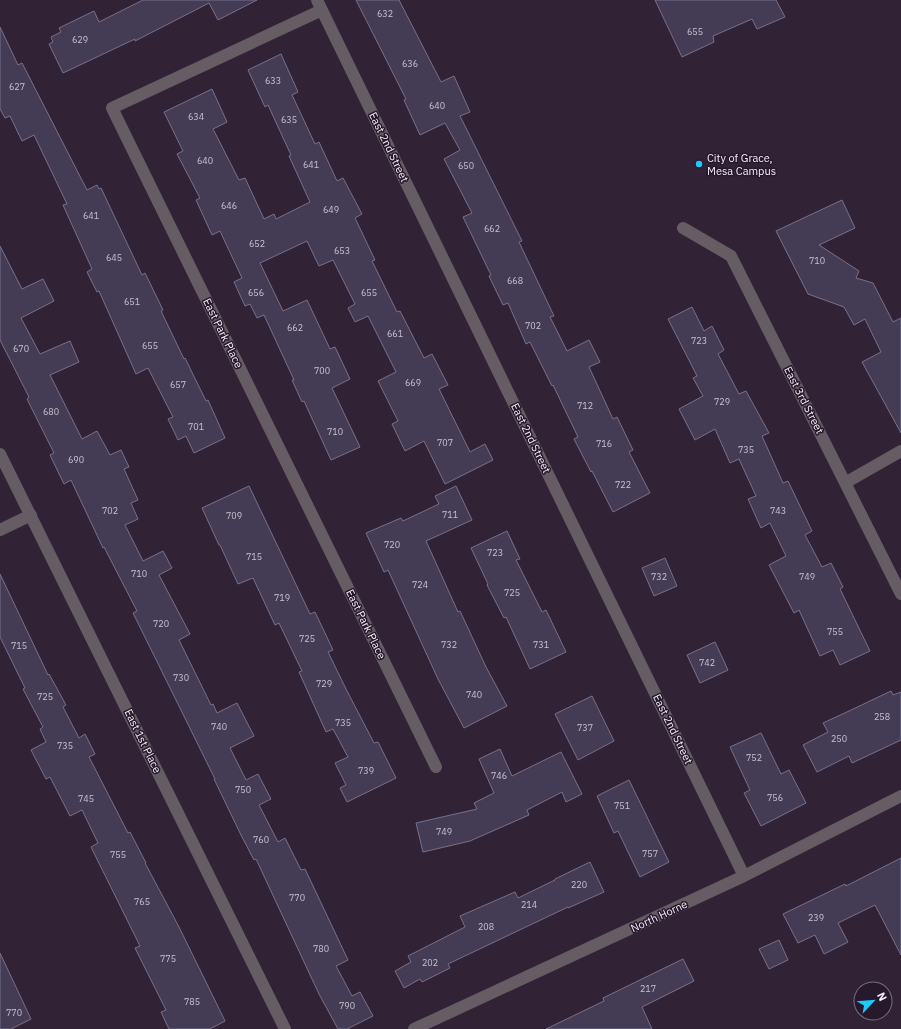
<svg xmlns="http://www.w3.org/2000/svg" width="901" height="1029" viewBox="0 0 901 1029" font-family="'IBM Plex Sans',sans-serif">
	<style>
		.building { fill: #433c54; stroke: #79718c }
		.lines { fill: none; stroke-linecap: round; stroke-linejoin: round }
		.minor { stroke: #665c64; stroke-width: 12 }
		.poi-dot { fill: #1dc9fd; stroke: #27192c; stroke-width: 1.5 }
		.labels { text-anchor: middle; stroke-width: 3; stroke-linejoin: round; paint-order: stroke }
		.number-label { font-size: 9px; fill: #cac1d1 }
		.street-label { font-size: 11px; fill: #f7edfb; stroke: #27192c }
		.poi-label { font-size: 11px; fill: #f7edfb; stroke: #27192c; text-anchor: start }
	</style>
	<rect width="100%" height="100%" fill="#312236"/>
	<!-- building -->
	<path class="building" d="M143 0H257L218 20 209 3 135 41V39L63 73 49 44 53 42 51 37 61 32 59 28 94 11 99 22Z
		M356 0H399L441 82 454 76 470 112 460 116 522 241 519 242 554 316 550 317 567 351 589 340 600 362 589 367 613 419 617 417 633 450 629 452 650 493 613 512 592 471 591 472 574 439 578 437 553 385 552 386 530 342 526 344 508 303 503 305 489 276 491 275 463 217 472 213 444 159 460 150 445 123 420 135 404 100 406 99Z
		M655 0H776L785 17 757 29 752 19 713 36 714 42 682 57Z
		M0 27 18 65 22 63 87 190 97 185 99 189 101 188 142 275 145 273 163 310 161 311 184 359 185 358 206 401 208 400 225 438 194 453 186 436 178 440 168 419 173 417 148 368 136 374 99 291 97 292 87 272 92 269 63 205 67 204 34 135 22 141 10 116 5 118 0 109Z
		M281 54 298 92 292 95 315 144 319 142 337 181 343 178 362 214 355 218 375 260 372 261 397 312 400 311 424 358 432 354 448 385 439 389 470 452 485 444 493 460 445 484 424 441 405 451 392 424 398 421 378 381 396 372 368 316 355 322 348 308 355 304 333 260 319 266 307 241 260 263 283 311 307 300 330 349 335 347 350 379 332 388 360 447 331 460 304 401 302 402 292 380H294L264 315 257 318 250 304 245 306 234 282 242 278 220 231 212 235 196 200 200 198 177 154 183 151 164 112 212 89 227 122 213 129 239 180 245 178 264 219 274 214 276 219 310 202 289 156 291 155 268 105 265 107 248 70Z
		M842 200 855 228 819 245 859 271 856 278 873 283 893 322 901 318V433L862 362 881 352 865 319 854 325 844 307 808 294 776 231Z
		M0 246 22 289 43 279 54 301 21 318 40 354 70 341 79 362 50 375 82 439 97 431 110 455 121 450 129 467 124 469 138 500 131 503 138 519 125 525 143 561 163 551 172 568 159 575 190 634 179 640 211 705 213 704 217 713 237 703 254 736 230 748 246 780 258 774 271 799 259 805 278 842 285 838 301 870 305 869 348 960 336 966 352 996 360 992 373 1016 347 1029H338L319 994 256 859 254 860 241 835 214 779H215L133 613 137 611 104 547 103 548 71 480 64 484 50 455 54 453 27 399 29 397 0 340Z
		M692 307 704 331 712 326 724 350 718 354 739 394 746 391 769 433 762 436 783 483 788 481 812 531 805 535 822 567 831 563 843 587 840 589 870 651 840 665 833 650 820 656 799 610 794 613 769 565 786 556 770 523 761 528 748 499 756 496 739 459 730 463 715 429 695 440 679 409 703 396 693 378 697 376 668 319Z
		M249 486 310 614 315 612 333 650 328 652 346 689 374 743 378 742 396 778 347 802 340 788 346 785 335 763 348 757 333 729 326 732 299 672 302 671 279 623 275 625 253 578 238 584 220 545H219L202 508Z
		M456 486 472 520 426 541 458 612 460 611 486 667 507 706 464 728 438 679 388 570 384 572 366 533 401 518 403 521 439 504 435 496Z
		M507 531 520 559 516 560 542 612 546 610 566 652 530 669 506 617 504 618 487 585 488 584 471 548Z
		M665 558 677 586 654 596 642 568Z
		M0 574 48 675 49 674 66 705 63 707 79 738 85 734 95 754 89 757 128 833 130 832 146 863H145L179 927 225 1021 210 1029H169L161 1012 166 1010 135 948 140 946 91 847 98 843 82 810 70 816 50 777 46 779 31 750 46 742 40 729 43 727 23 689 25 688 0 637Z
		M715 642 728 670 700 683 687 655Z
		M891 691 893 695 901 692V740L852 763 849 756 817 772 803 745 828 732 823 723 849 711Z
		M592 696 614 741 578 760 555 714Z
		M761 733 781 774 789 770 806 803 761 826 744 793 750 790 730 747Z
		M500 749 512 776 561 752 582 794 566 802 562 792 527 810 529 815 470 841 423 852 416 823 477 809 474 803 494 793 479 759Z
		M629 780 669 862 640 877 618 831 614 833 597 796Z
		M901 858V955L875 905 838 923 848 942 824 954 815 935 798 943 783 914 845 884 846 886Z
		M590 862 604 892 568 908V907L448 964 450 968 422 982 420 979 404 988 395 971 411 962 408 956 465 927 460 916 515 892 518 898 555 880V879Z
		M779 940 788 960 769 969 759 949Z
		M0 953 31 1019 11 1029H0Z
		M683 959 694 981 642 1007 652 1029H546L604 1001 603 998Z"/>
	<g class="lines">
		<!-- minor -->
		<path class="minor" d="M317 0 744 876
			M322 10 112 108 436 767
			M683 228 731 256 901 594
			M0 454 285 1029
			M845 483 901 451
			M0 530 31 515
			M414 1029 744 876 901 796"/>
	</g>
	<!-- markers -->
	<circle class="poi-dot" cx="699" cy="164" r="4"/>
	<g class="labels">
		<!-- number labels -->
		<g class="number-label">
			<text x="385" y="17">632</text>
			<text x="695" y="35">655</text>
			<text x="80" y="43">629</text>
			<text x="410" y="67">636</text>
			<text x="273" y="84">633</text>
			<text x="17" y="90">627</text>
			<text x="437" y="109">640</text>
			<text x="196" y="120">634</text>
			<text x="289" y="123">635</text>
			<text x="205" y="164">640</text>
			<text x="311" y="168">641</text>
			<text x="466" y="169">650</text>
			<text x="229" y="209">646</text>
			<text x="331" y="213">649</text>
			<text x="91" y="219">641</text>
			<text x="492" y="232">662</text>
			<text x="257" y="247">652</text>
			<text x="342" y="254">653</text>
			<text x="114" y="261">645</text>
			<text x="817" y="264">710</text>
			<text x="515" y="284">668</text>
			<text x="256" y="296">656</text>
			<text x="369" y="296">655</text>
			<text x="132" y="305">651</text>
			<text x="533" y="329">702</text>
			<text x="295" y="331">662</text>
			<text x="395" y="337">661</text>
			<text x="699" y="344">723</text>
			<text x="150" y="349">655</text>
			<text x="21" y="352">670</text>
			<text x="322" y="374">700</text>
			<text x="413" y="386">669</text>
			<text x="178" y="388">657</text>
			<text x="722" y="405">729</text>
			<text x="585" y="409">712</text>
			<text x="51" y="415">680</text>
			<text x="196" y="430">701</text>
			<text x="335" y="435">710</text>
			<text x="445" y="446">707</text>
			<text x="604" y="447">716</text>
			<text x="746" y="453">735</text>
			<text x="76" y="463">690</text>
			<text x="623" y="488">722</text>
			<text x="110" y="514">702</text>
			<text x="778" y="514">743</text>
			<text x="450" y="518">711</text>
			<text x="234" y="519">709</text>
			<text x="392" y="548">720</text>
			<text x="495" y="556">723</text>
			<text x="254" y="560">715</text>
			<text x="139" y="577">710</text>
			<text x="659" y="580">732</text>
			<text x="807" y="580">749</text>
			<text x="420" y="588">724</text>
			<text x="512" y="596">725</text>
			<text x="282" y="601">719</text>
			<text x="161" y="627">720</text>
			<text x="835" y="635">755</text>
			<text x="307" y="642">725</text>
			<text x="449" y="648">732</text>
			<text x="541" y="648">731</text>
			<text x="19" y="649">715</text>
			<text x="707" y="666">742</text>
			<text x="181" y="681">730</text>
			<text x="324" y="687">729</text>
			<text x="474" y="698">740</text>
			<text x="45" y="700">725</text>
			<text x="882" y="720">258</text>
			<text x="343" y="726">735</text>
			<text x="219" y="730">740</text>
			<text x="585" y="731">737</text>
			<text x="839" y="742">250</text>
			<text x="65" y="749">735</text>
			<text x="754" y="761">752</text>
			<text x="366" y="774">739</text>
			<text x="499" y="779">746</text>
			<text x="243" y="793">750</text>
			<text x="775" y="801">756</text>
			<text x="86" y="802">745</text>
			<text x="622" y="809">751</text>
			<text x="444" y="835">749</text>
			<text x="261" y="843">760</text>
			<text x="650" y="857">757</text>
			<text x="118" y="858">755</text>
			<text x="579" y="888">220</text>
			<text x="297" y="901">770</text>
			<text x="142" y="905">765</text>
			<text x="529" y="908">214</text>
			<text x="816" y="921">239</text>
			<text x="486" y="930">208</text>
			<text x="321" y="952">780</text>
			<text x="168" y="962">775</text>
			<text x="430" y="966">202</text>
			<text x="648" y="992">217</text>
			<text x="192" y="1005">785</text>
			<text x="347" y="1009">790</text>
			<text x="14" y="1016">770</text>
		</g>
		<!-- street labels -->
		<g class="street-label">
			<text transform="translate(389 147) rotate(64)" y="4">East 2nd Street</text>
			<text transform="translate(223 333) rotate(64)" y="4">East Park Place</text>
			<text transform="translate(804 400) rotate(63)" y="4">East 3rd Street</text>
			<text transform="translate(531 438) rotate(64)" y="4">East 2nd Street</text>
			<text transform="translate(366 624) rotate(64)" y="4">East Park Place</text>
			<text transform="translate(673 729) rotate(64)" y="4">East 2nd Street</text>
			<text transform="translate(143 741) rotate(64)" y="4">East 1st Place</text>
			<text transform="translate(659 916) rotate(-25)" y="4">North Horne</text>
		</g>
		<!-- poi labels -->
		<g class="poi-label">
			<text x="707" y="162">City of Grace,<tspan x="707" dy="13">Mesa Campus</tspan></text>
		</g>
	</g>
	<!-- north arrow -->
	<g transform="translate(873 1001) rotate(64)"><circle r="19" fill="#27192c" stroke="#7a6e7f"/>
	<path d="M0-3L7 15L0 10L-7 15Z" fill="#1dc9fd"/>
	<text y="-6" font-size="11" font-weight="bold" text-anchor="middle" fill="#f7edfb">N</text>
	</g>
</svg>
